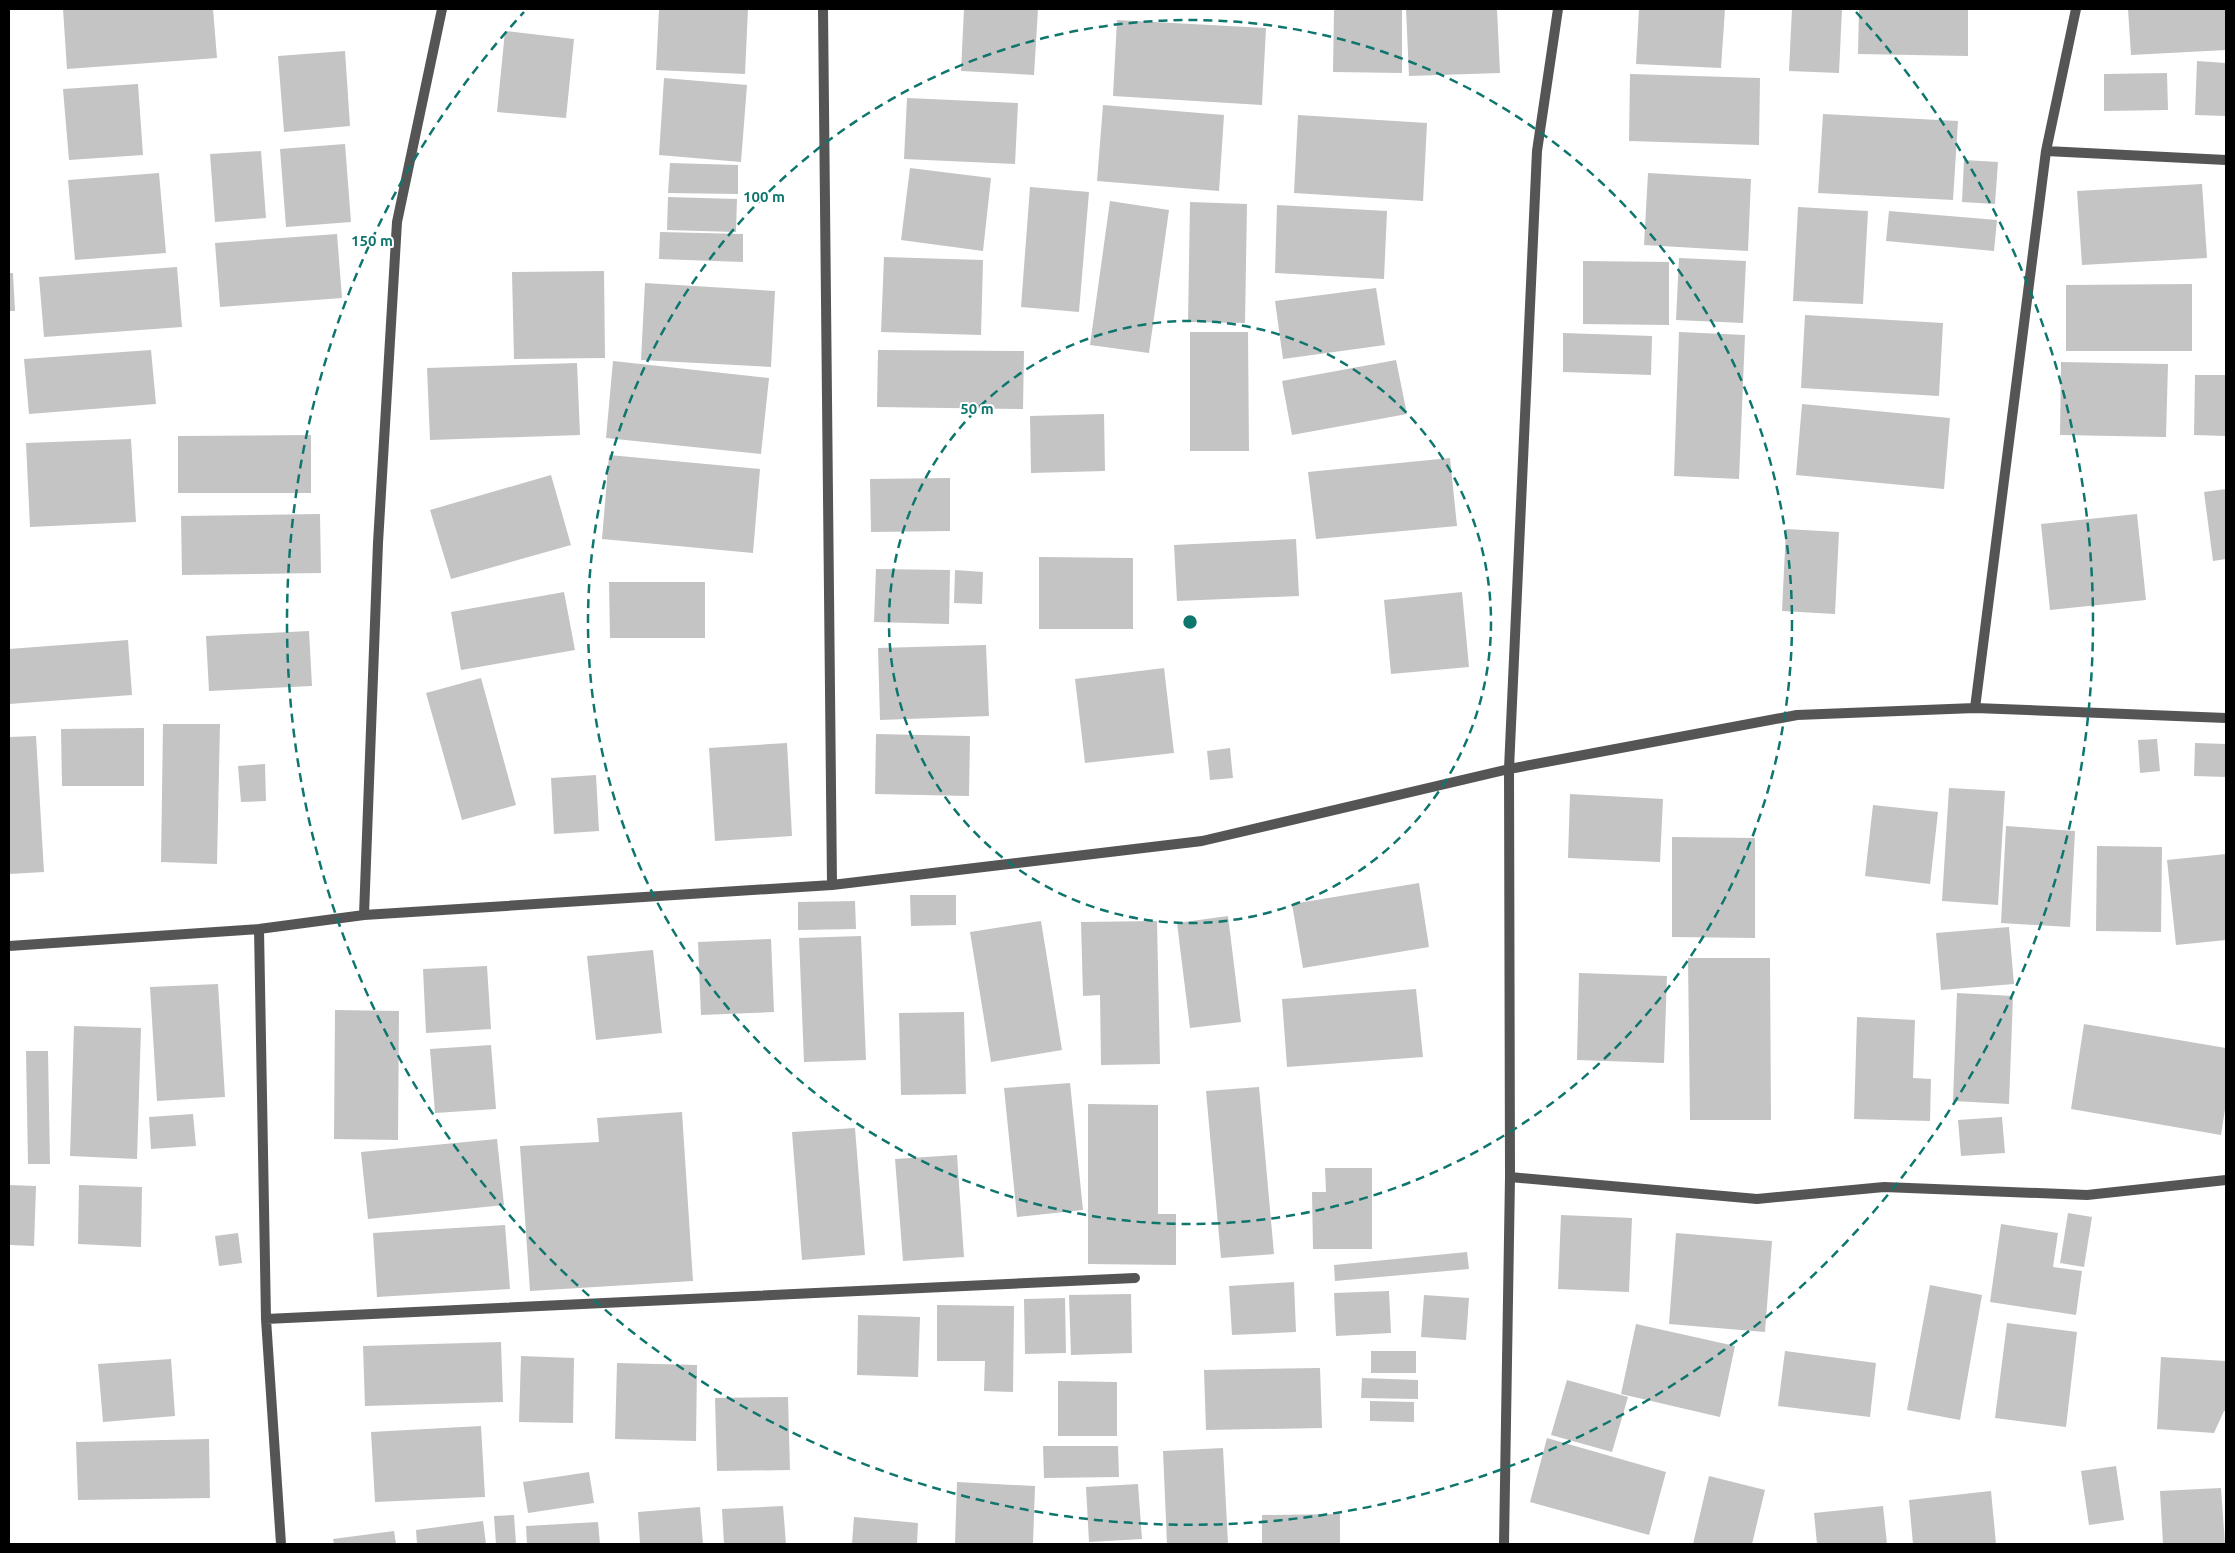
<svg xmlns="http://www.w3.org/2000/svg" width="2235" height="1553" viewBox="0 0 2235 1553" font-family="Ubuntu,sans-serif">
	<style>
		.building { fill: #c4c4c4 }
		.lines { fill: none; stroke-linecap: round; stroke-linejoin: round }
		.minor { stroke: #555; stroke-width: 10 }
		.ring { fill: none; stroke: #0f766e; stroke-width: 2.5; stroke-dasharray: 9 6 }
		.centre { fill: #0f766e; stroke: #fff; stroke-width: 2.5 }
		.ring-label { font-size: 15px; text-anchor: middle; font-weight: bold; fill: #0f766e; stroke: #fff; stroke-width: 4; stroke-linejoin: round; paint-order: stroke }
	</style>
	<rect width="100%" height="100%" fill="#fff"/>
	<!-- building -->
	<path class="building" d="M63 9H213L217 58 67 69Z
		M659 9H748L745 74 656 70Z
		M964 9H1038L1034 75 961 71Z
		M1334 9H1402V73L1333 72Z
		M1406 9H1497L1500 73 1409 76Z
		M1639 9H1725L1721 68 1636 64Z
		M1792 9H1842L1839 73 1789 71Z
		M1859 9H1968V56L1858 54Z
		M2128 9H2226V50L2131 55Z
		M1117 20 1266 28 1262 105 1113 96Z
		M505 31 574 39 566 118 497 112Z
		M345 51 350 126 284 132 278 56Z
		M2197 61 2226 63V116L2195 115Z
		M2167 73 2168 110 2104 111V74Z
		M1630 74 1760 78 1759 145 1629 141Z
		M664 78 747 85 741 162 659 155Z
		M138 84 143 155 69 160 63 89Z
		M907 98 1018 103 1015 164 904 159Z
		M1103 105 1224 115 1219 191 1097 181Z
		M1823 114 1958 121 1953 200 1818 193Z
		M1298 115 1427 123 1423 201 1294 193Z
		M345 144 351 222 286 227 280 149Z
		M261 151 266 218 215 222 210 154Z
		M1964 160 1998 162 1995 204 1962 202Z
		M670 163 738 165V194L668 193Z
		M910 168 991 178 983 251 901 240Z
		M159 173 166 253 75 260 68 180Z
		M1648 173 1751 179 1748 251 1644 245Z
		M2202 184 2207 258 2082 265 2077 191Z
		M1030 187 1089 192 1079 312 1021 307Z
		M668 197 737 199 736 232 667 230Z
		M1110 201 1169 210 1149 353 1090 345Z
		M1190 202 1247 204 1245 323 1188 322Z
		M1277 205 1387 211 1384 279 1275 273Z
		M1798 207 1868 211 1863 304 1793 301Z
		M1889 211 1997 220 1994 251 1886 241Z
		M660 232 743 234V262L659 259Z
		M337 234 342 298 220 307 215 243Z
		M884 257 983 260 981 335 881 332Z
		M1679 258 1746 261 1743 323 1676 320Z
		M1583 261 1669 262V325L1583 324Z
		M177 267 182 327 44 337 39 277Z
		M604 271 605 358 514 359 512 272Z
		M9 273H13L15 311H9Z
		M645 283 775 291 771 367 641 360Z
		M2192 284V351H2066V285Z
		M1376 288 1385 345 1283 359 1275 301Z
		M1805 315 1943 323 1939 396 1801 388Z
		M1190 332H1248L1249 451H1190Z
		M1679 332 1745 335 1739 479 1674 476Z
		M1563 333 1652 336 1651 375 1563 372Z
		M151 350 156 404 29 414 24 359Z
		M878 350 1024 351 1023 409 877 407Z
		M1396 360 1407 414 1292 435 1282 381Z
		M613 361 769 378 761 454 606 438Z
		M2061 362 2168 364 2166 437 2060 435Z
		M577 363 580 435 430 440 427 368Z
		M2195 375H2226V436L2194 435Z
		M1802 404 1950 418 1944 489 1796 475Z
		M1104 414 1105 471 1031 473 1030 416Z
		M311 435V493H178V436Z
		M131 439 136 522 30 527 26 443Z
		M609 455 760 469 753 553 602 539Z
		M1450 458 1457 526 1316 539 1308 472Z
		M551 475 571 545 451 579 430 510Z
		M950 478V531L871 532 870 479Z
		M2226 489V559L2213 561 2204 492Z
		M320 514 321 573 182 575 181 516Z
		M2137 514 2146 600 2050 610 2041 524Z
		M1786 529 1839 532 1835 614 1782 611Z
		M1296 539 1299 596 1177 601 1174 545Z
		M1039 557 1133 558V629H1039Z
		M876 569 950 570 949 624 874 622Z
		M955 570 983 572 982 604 954 603Z
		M609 582H705V638H610Z
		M564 592 575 650 461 670 451 612Z
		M1462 592 1469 667 1391 674 1384 600Z
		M309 631 312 686 209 691 206 636Z
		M128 640 132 695 9 704V649Z
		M986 645 989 716 880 720 878 648Z
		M1164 668 1174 753 1085 763 1075 679Z
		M481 678 516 805 462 820 426 693Z
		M163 724H220L217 864 161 862Z
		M144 728V786H62L61 729Z
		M876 734 970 736 969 796 875 794Z
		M36 736 44 872 9 874V737Z
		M2157 739 2160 771 2140 773 2138 740Z
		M787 743 792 836 715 841 709 748Z
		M2195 743 2226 744V777L2194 776Z
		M1230 748 1233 778 1210 780 1207 751Z
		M265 764 266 801 241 802 238 766Z
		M596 775 599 831 554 834 551 778Z
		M1949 788 2005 791 1998 905 1942 901Z
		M1570 794 1663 799 1660 862 1568 858Z
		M1873 805 1938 812 1930 884 1865 876Z
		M2006 826 2075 831 2070 927 2001 923Z
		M1672 837 1755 838V938L1672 937Z
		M2097 846 2162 847 2161 932 2096 931Z
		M2226 854V940L2176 945 2167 860Z
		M1419 883 1429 947 1303 968 1292 904Z
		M910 895H956V925L911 926Z
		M855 901 856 929 798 930V902Z
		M1228 916 1241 1022 1190 1028 1177 923Z
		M1041 921 1062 1050 991 1062 970 932Z
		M1157 921 1160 1064 1101 1065 1100 995 1083 996 1081 922Z
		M2009 927 2014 984 1941 990 1936 933Z
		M861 936 866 1060 804 1062 799 938Z
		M771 939 774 1012 701 1015 698 942Z
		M653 950 662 1033 596 1040 587 956Z
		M1688 958H1770L1771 1120H1690Z
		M487 966 491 1029 426 1033 423 969Z
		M1579 973 1667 976 1664 1063 1577 1060Z
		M218 984 225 1097 157 1101 150 987Z
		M1416 989 1423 1057 1287 1067 1282 999Z
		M1957 993 2013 996 2009 1104 1953 1101Z
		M335 1010 399 1011 398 1140 334 1139Z
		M964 1012 966 1094 901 1095 899 1013Z
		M1857 1017 1915 1020 1913 1078 1931 1079 1930 1121 1854 1119Z
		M2084 1024 2226 1048V1103L2221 1135 2071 1109Z
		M74 1026 141 1028 137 1159 70 1156Z
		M491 1045 496 1109 435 1113 430 1049Z
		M26 1051H48L50 1164H28Z
		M1070 1083 1083 1210 1017 1217 1004 1088Z
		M1259 1087 1274 1254 1221 1258 1206 1091Z
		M1088 1104 1158 1105V1214H1176V1265L1088 1264Z
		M682 1112 693 1281 530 1291 520 1146 599 1142 597 1118Z
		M193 1114 196 1146 151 1149 149 1117Z
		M2002 1117 2005 1153 1961 1156 1958 1120Z
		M855 1128 865 1255 802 1260 792 1132Z
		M497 1139 504 1205 368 1219 361 1152Z
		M957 1155 964 1257 903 1261 895 1159Z
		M1325 1168H1372V1249H1313L1312 1192H1326Z
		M9 1185 36 1186 34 1246 9 1245Z
		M79 1185 142 1187 141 1247 78 1244Z
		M2068 1213 2092 1217 2084 1267 2060 1263Z
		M1561 1215 1632 1218 1629 1292 1558 1289Z
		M2001 1224 2058 1233 2053 1267 2082 1271 2076 1315 1990 1302Z
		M505 1225 510 1289 377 1297 373 1233Z
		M238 1233 242 1263 219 1266 215 1236Z
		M1676 1233 1772 1241 1765 1332 1669 1324Z
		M1467 1252 1469 1269 1335 1281 1334 1265Z
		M1294 1282 1296 1332 1232 1335 1229 1286Z
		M1930 1285 1982 1295 1960 1420 1907 1410Z
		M1389 1291 1391 1333 1336 1336 1334 1293Z
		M1131 1294 1132 1353 1071 1355 1069 1295Z
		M1424 1295 1469 1298 1466 1340 1421 1337Z
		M1065 1298 1066 1353 1025 1354 1024 1299Z
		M937 1305 1014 1306 1013 1392 984 1391 985 1361H937Z
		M858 1315 920 1317 918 1377 857 1375Z
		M2007 1323 2077 1332 2066 1427 1995 1418Z
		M1636 1324 1735 1346 1720 1417 1621 1394Z
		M501 1342 503 1402 365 1406 363 1346Z
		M1371 1351H1416V1373H1371Z
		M1785 1351 1876 1363 1870 1417 1778 1406Z
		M521 1356 574 1358 573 1423 519 1422Z
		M2161 1357 2226 1361V1411H2224L2214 1433 2157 1429Z
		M171 1359 175 1416 103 1422 98 1364Z
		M617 1363 697 1365 696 1441 615 1439Z
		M1320 1368 1322 1428 1206 1430 1204 1370Z
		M1362 1378 1418 1380V1399L1361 1398Z
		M1567 1380 1628 1397 1612 1452 1551 1435Z
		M1058 1381 1117 1382V1436H1058Z
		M788 1397 790 1470 717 1471 715 1398Z
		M1370 1401 1414 1402V1422L1370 1421Z
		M481 1426 485 1497 375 1502 371 1432Z
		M1547 1438 1666 1472 1649 1535 1530 1502Z
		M209 1439 210 1498 78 1500 76 1442Z
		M1043 1446H1118L1119 1477 1044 1478Z
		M1223 1448 1228 1544H1167L1163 1451Z
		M2116 1466 2124 1520 2089 1525 2081 1471Z
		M589 1472 594 1503 528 1513 523 1482Z
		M1709 1476 1765 1490 1752 1544H1693Z
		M957 1482 1035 1486 1033 1544H955Z
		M1138 1484 1142 1539 1089 1542 1086 1487Z
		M2221 1488 2225 1544H2163L2160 1491Z
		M1991 1491 1996 1544H1913L1909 1500Z
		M783 1506 786 1544H724L722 1509Z
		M1883 1506 1887 1544H1817L1814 1513Z
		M700 1507 703 1544H640L638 1512Z
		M1340 1514V1544H1262V1515Z
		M514 1515 516 1544H496L494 1516Z
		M854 1517 918 1523 917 1544H852Z
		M483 1521 486 1544H417L416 1530Z
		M598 1522 600 1544H527L526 1526Z
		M394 1531 396 1544H334L333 1539Z"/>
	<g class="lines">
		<!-- minor -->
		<path class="minor" d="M823 9 832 885
			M2046 151 2226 160
			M1975 708 2046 151 2076 9
			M364 915 378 543 397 222 442 9
			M259 929 266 1319 281 1544
			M9 946 259 929 364 915 832 885 1202 841 1509 769 1797 715 1975 708 2226 718
			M1510 1177 1757 1199 1884 1187 2087 1195 2226 1180
			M266 1319 1135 1278
			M1504 1544 1510 1177 1509 769 1537 151 1558 9"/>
	</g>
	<!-- distance rings -->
	<g class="ring">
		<circle cx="1190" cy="622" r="301"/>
		<circle cx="1190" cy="622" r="602"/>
		<path d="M1856 12A903 903 0 1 1 524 12"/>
	</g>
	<circle cx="1190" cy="622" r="8" class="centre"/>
	<g class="ring-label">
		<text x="764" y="202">100 m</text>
		<text x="372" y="246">150 m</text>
		<text x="977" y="414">50 m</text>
	</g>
	<!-- border -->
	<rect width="2235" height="1553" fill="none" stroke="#000000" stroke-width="20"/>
</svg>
